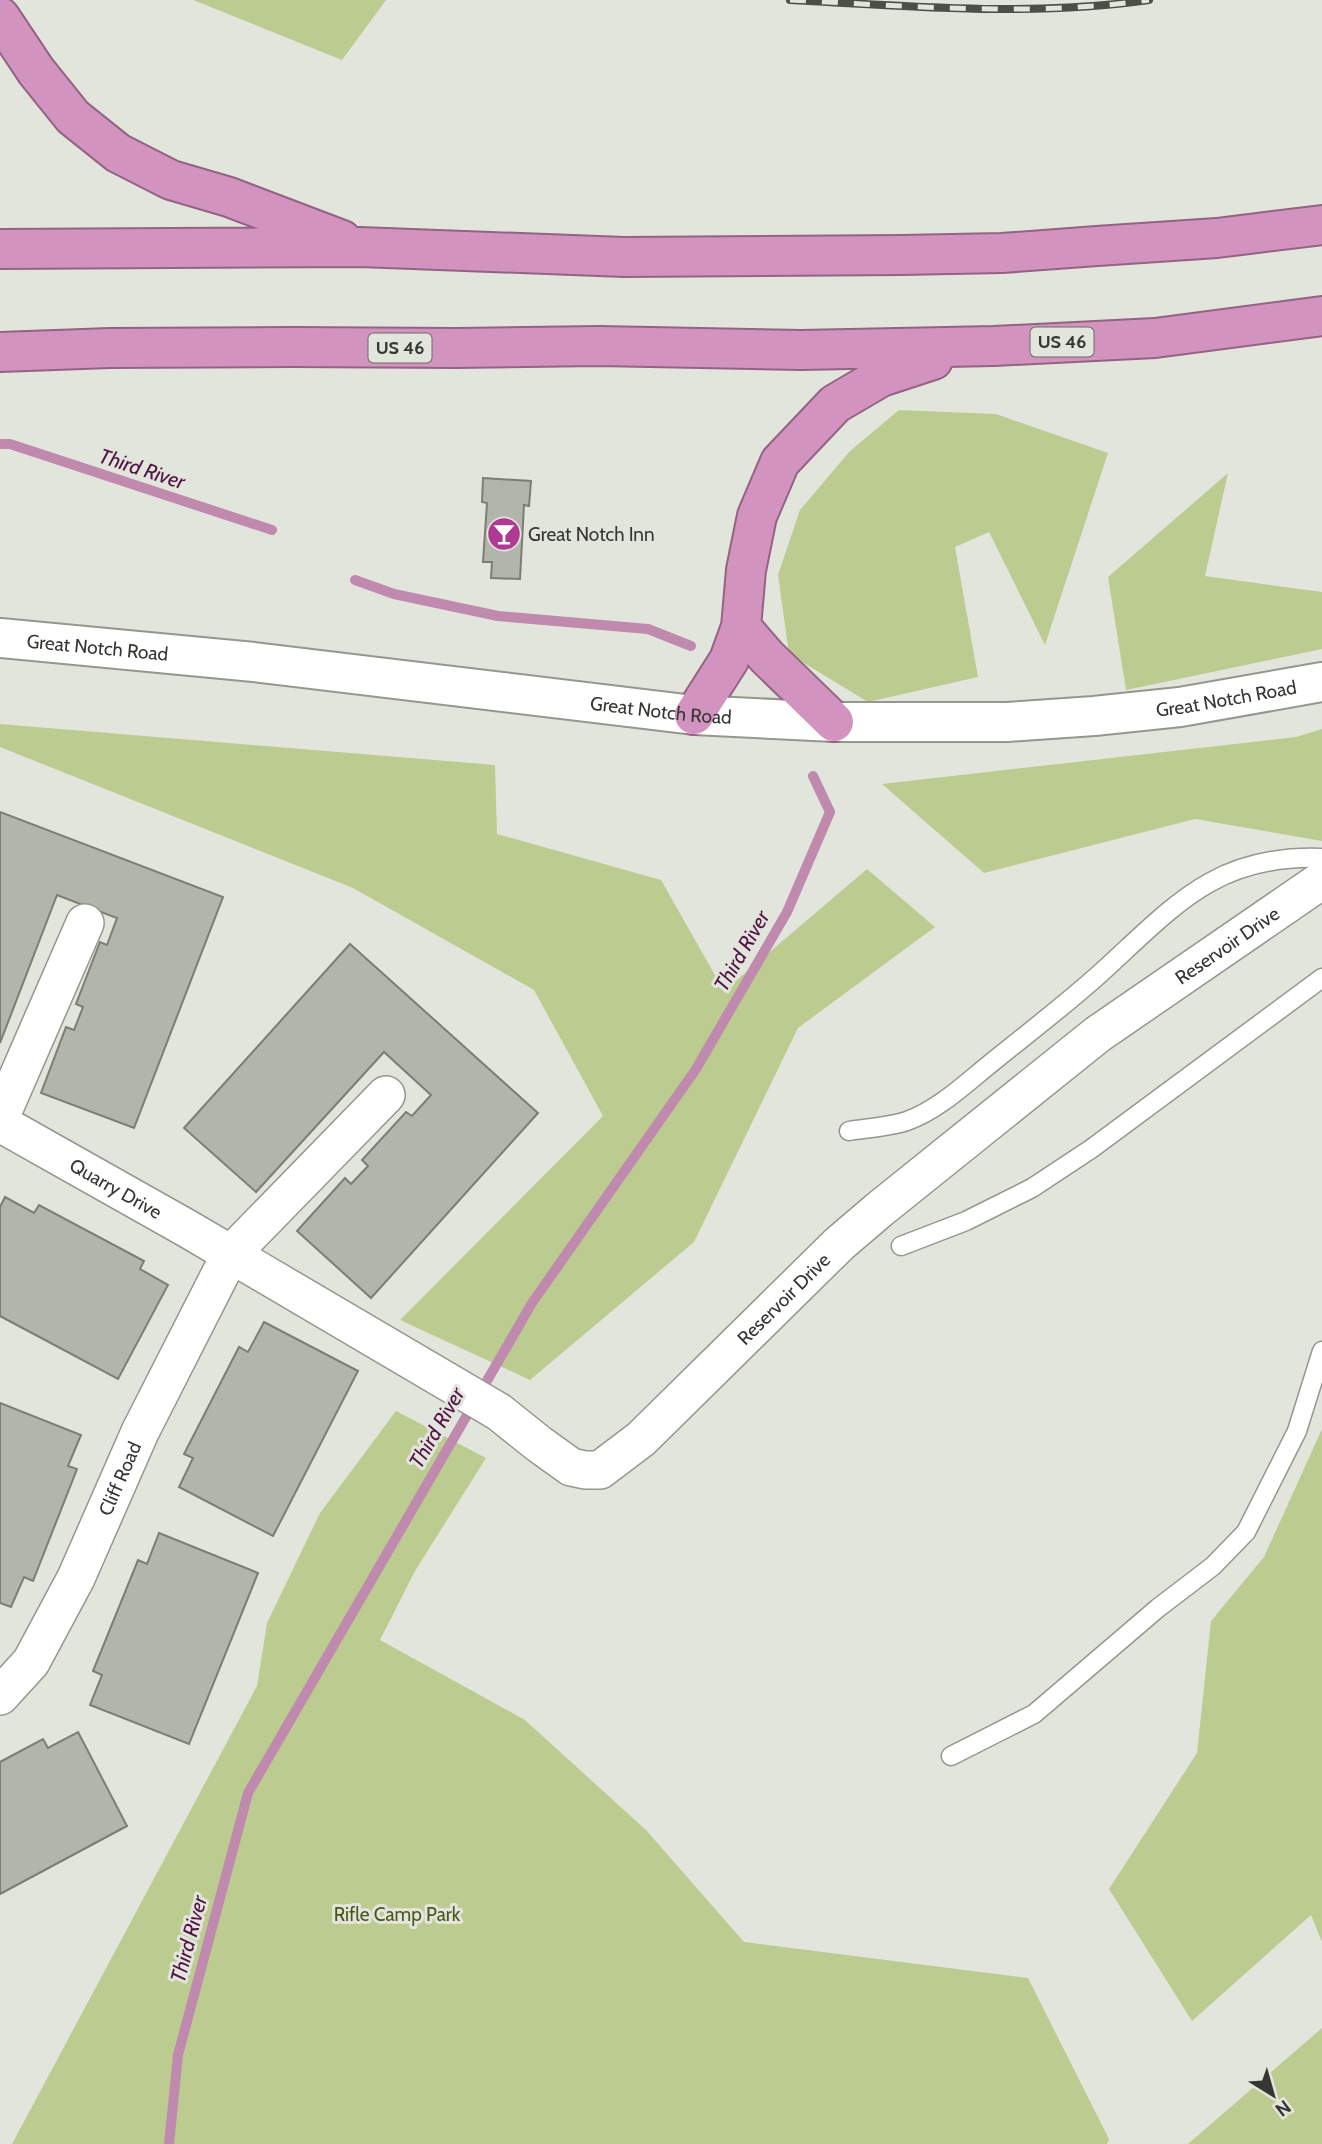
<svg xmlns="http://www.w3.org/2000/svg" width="1322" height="2144" viewBox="0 0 1322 2144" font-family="Cabin,sans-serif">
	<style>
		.green { fill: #bccc91 }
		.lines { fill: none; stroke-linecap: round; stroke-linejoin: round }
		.stream { stroke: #c08aae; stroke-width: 10 }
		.building { fill: #b2b5ab; stroke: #7c7e76; stroke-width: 2 }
		.service-casing { stroke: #94978e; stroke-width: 21 }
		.minor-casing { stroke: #94978e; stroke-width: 40 }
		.tertiary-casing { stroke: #94978e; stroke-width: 42 }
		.trunk-casing { stroke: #946384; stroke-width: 42 }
		.service { stroke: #fff; stroke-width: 18 }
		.minor { stroke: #fff; stroke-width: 37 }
		.tertiary { stroke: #fff; stroke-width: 38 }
		.trunk { stroke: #d294bf; stroke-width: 38 }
		.rail-casing { stroke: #4c4e49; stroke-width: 8 }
		.rail { stroke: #e2e5dc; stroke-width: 5; stroke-dasharray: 16; stroke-linecap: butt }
		.labels { text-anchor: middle; stroke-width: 6; stroke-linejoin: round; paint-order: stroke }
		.shield { fill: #e2e5dc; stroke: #6a6b66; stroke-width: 2 }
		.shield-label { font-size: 18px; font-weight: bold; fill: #363733 }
		.poi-label { font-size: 19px; fill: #363733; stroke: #e2e5dc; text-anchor: start }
		.street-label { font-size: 19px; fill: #363733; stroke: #e2e5dc }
		.park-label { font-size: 19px; fill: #4a571b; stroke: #e2e5dc }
		.water-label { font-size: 21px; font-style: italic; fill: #531144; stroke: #e2e5dc }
	</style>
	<rect width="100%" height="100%" fill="#e2e5dc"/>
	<!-- green -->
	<path class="green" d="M193 0H386L342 60Z
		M899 410 996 414 1108 453 1045 645 989 532 955 547 978 677 868 702 789 654 778 575 800 510 850 451Z
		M1228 473 1205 576 1322 592V649L1126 690 1108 577Z
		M0 724 495 765 497 834 661 880 724 991 867 869 935 927 798 1028 694 1242 530 1380 400 1320 603 1116 534 990 353 888 0 747Z
		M1322 729V841L1195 819 984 873 882 784 1296 737Z
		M396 1411 486 1458 415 1571 380 1640 525 1720 646 1830 744 1942 1028 1978 1109 2139 1107 2144H12L257 1686 267 1623 320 1513Z
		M1322 1429V1942L1311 1915 1192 2021 1109 1889 1197 1753 1211 1621 1264 1557Z
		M1322 2028V2144H1188Z"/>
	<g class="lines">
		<!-- stream -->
		<path class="stream" d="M0 444H10L272 530
			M355 580 394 594 498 616 648 629 691 646
			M169 2144 178 2055 248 1793 532 1303 696 1069 787 912 830 812 813 776"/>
	</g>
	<!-- building -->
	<path class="building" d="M483 478 531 481 529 506 524 505 520 579 491 578 492 562H483L487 503 482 502Z
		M0 812 223 897 134 1128 41 1093 66 1027 74 1030 83 1007 76 1004 100 942 107 945 117 918 57 895 0 1043Z
		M350 944 538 1113 371 1298 297 1231 345 1178 351 1184 368 1166 362 1160 406 1112 412 1116 431 1095 384 1052 256 1192 184 1128Z
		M5 1197 34 1213 39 1205 144 1261 140 1269 168 1285 118 1379 0 1316V1207Z
		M264 1322 358 1371 273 1536 179 1487 193 1458 184 1454 239 1347 248 1352Z
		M0 1403 81 1435 68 1466 77 1469 33 1581 24 1577 11 1607 0 1603Z
		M159 1533 258 1573 189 1744 90 1705 102 1675 93 1671 138 1560 147 1564Z
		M78 1732 127 1826 0 1894V1762L43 1739 48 1748Z"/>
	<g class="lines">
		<!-- service casing -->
		<g class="service-casing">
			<path id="service" d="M849 1131C868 1128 889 1127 907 1121 938 1110 965 1084 990 1064 1028 1033 1068 1003 1104 970 1175 905 1217 854 1322 858
				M901 1246 966 1221 1032 1188 1091 1149 1322 978
				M951 1756 1034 1714 1158 1608 1213 1566 1246 1532 1297 1431 1322 1351"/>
		</g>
		<!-- minor casing -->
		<g class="minor-casing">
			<g id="minor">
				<path d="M0 1118 85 923"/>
				<path id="s1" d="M0 1123 188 1229 499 1412 539 1444 571 1467 585 1470H600L641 1439 839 1244 880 1209 1098 1034 1322 880"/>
				<path id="s2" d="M0 1696 31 1662 76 1578 140 1432 230 1255 386 1095"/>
			</g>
		</g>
		<!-- tertiary casing -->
		<g class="tertiary-casing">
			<g id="tertiary">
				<path id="s3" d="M0 638 254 662 694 715 834 722H1007L1094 716 1180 707 1322 682"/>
			</g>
		</g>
		<!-- trunk casing -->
		<g class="trunk-casing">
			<path id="trunk" d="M0 17 36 71 73 117 118 153 171 180 229 197 342 240
				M0 249 360 247 624 257 902 255 1002 253 1097 246 1217 238 1322 225
				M0 352 110 348 292 347 456 348 599 346 801 350 994 346 1155 338 1322 316
				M741 627 767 657 834 722
				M694 715 729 660 741 627 746 570 757 516 780 462 835 404 881 377 933 360"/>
		</g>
		<!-- service -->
		<use href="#service" class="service"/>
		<!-- minor -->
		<use href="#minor" class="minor"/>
		<!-- tertiary -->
		<use href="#tertiary" class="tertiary"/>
		<!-- trunk -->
		<use href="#trunk" class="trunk"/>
		<!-- rail casing -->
		<g class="rail-casing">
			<path id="rail" d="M790 0C909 6 1030 17 1149 0"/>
		</g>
		<!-- rail -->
		<use href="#rail" class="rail"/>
	</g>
	<!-- icons -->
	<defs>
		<g id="bar-disc" transform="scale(1.75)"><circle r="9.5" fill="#ae3a93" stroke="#e2e5dc"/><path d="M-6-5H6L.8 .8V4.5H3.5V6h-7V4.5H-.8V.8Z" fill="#fff"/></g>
	</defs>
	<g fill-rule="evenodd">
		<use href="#bar-disc" x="504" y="534"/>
	</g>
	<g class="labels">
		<!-- shield labels -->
		<g class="shield">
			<rect x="1030.5" y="327.5" width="63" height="29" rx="5"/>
			<rect x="368.5" y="333.5" width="63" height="29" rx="5"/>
		</g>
		<g class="shield-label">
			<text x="1062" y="348">US 46</text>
			<text x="400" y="354">US 46</text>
		</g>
		<!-- poi labels -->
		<g class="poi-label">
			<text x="528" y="541">Great Notch Inn</text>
		</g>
		<!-- street labels -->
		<g class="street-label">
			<text dy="7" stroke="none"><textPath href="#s3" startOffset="98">Great Notch Road</textPath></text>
			<text dy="7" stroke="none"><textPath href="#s3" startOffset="1232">Great Notch Road</textPath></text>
			<text dy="7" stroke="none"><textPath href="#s3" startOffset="665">Great Notch Road</textPath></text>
			<text dy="7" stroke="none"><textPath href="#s1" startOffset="1516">Reservoir Drive</textPath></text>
			<text dy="7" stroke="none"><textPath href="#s1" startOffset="133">Quarry Drive</textPath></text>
			<text dy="7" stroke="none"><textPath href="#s1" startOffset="948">Reservoir Drive</textPath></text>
			<text dy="7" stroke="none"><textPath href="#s2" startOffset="250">Cliff Road</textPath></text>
		</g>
		<!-- park labels -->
		<g class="park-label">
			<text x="397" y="1921">Rifle Camp Park</text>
		</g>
		<!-- water labels -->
		<g class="water-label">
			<text transform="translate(142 469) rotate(18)" y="7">Third River</text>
			<text transform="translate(742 951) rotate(-60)" y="7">Third River</text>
			<text transform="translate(437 1428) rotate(-60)" y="7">Third River</text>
			<text transform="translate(189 1939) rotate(-75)" y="7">Third River</text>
		</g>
	</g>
	<!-- north arrow -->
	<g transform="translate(1273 2095) rotate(143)" stroke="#e2e5dc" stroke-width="5" paint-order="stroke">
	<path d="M0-5L12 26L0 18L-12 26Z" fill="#363733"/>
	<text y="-10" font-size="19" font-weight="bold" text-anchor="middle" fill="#363733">N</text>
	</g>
</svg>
